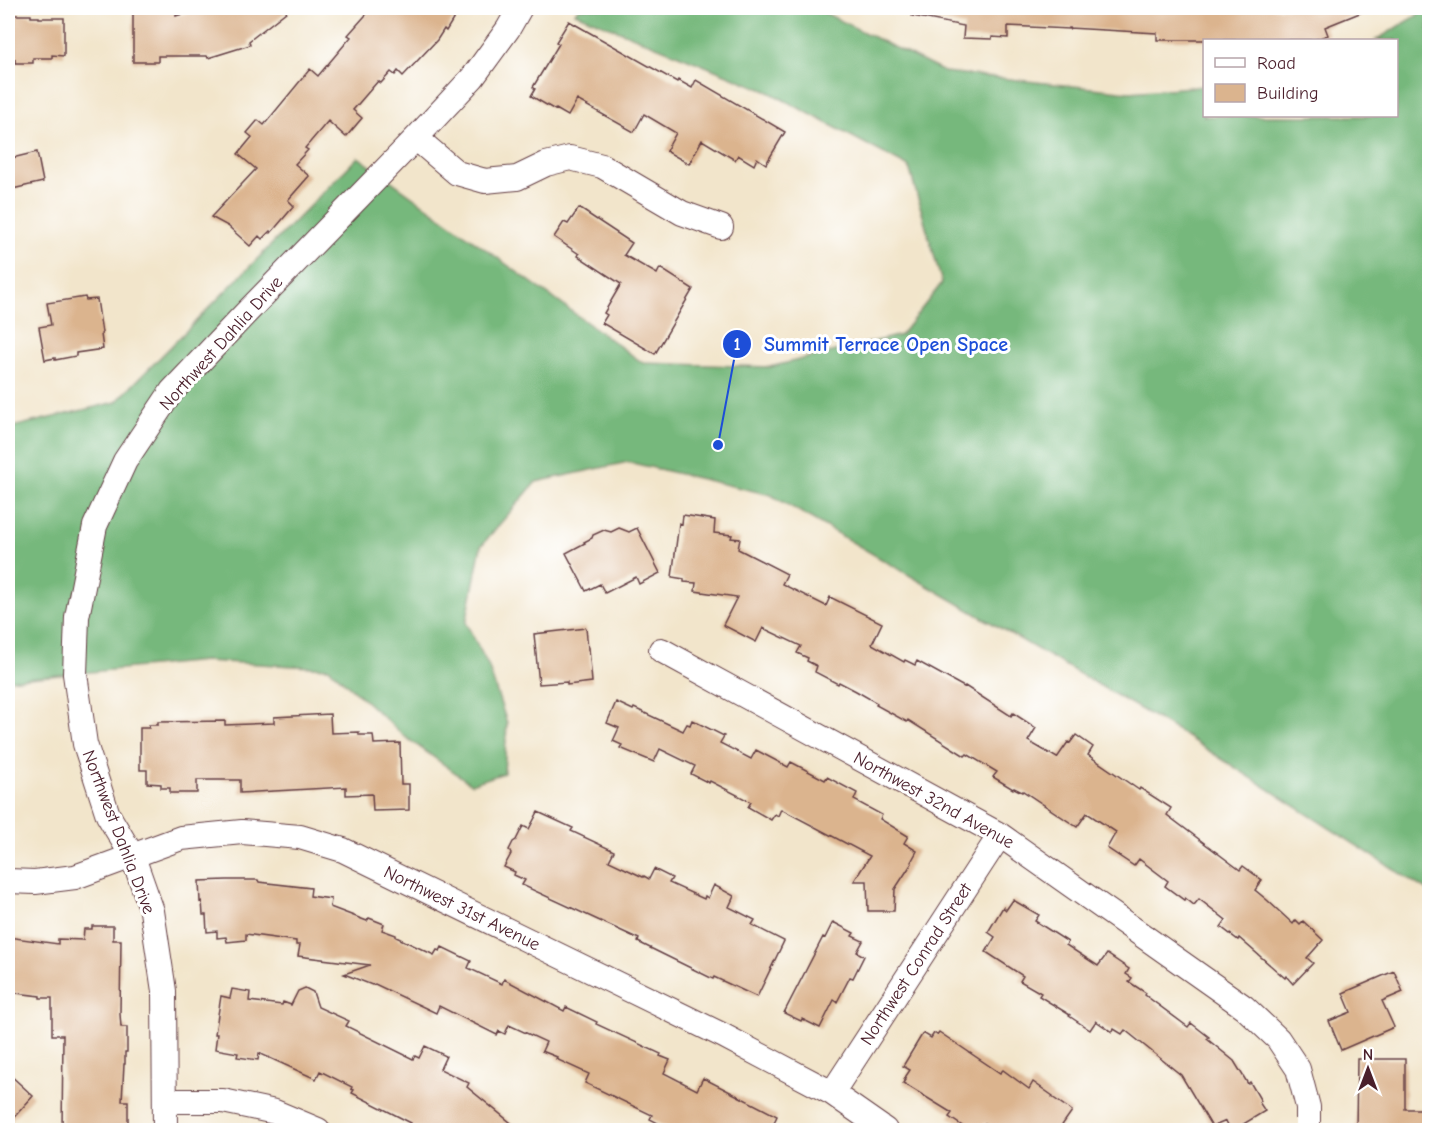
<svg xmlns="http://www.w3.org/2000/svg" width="1437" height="1138" viewBox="0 0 1437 1138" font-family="'Comic Neue',sans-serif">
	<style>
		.forest { fill: #76b87b; stroke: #606c53; stroke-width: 1.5 }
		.building { fill: #dbb48e }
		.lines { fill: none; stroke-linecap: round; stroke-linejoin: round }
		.minor-casing { stroke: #633d43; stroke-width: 26 }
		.minor { stroke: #fff; stroke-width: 24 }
		.labels { text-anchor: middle; stroke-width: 6; stroke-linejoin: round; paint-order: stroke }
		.street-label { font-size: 18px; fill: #4a1f2b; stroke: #fff }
		.leader { fill: none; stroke: #1d4ed8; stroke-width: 2 }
		.callout-dot { fill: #1d4ed8; stroke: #fff; stroke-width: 2 }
		.mark-label { font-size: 18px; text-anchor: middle; font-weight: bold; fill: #fff }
		.callout-label { font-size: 20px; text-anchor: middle; font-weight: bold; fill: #1d4ed8; stroke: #fff; stroke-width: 6; stroke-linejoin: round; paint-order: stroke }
	</style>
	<rect width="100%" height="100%" fill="#fff"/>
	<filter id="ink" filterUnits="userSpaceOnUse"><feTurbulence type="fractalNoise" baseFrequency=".0167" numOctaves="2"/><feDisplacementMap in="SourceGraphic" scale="12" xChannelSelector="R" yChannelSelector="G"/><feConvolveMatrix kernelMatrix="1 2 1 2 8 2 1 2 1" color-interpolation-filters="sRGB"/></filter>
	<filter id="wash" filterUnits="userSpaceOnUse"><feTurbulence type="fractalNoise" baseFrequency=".008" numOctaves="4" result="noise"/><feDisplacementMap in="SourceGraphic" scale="24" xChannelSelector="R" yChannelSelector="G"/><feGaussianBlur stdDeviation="1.35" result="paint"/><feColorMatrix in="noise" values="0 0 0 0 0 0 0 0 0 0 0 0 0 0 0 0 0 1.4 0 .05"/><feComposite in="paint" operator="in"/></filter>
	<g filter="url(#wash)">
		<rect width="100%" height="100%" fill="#f2e5cb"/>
		<!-- forest -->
		<path class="forest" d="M578 8H815L944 72 1129 92 1204 86V116H1396V40H1376L1418 15 1420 8H1429V892L1178 731 771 495 628 462 536 482 481 546 466 623 488 665 507 723 504 773 471 784 404 736 329 668 204 661 8 680V428L116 402 358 157 643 363 770 367 901 335 942 283 909 167 769 92 575 13Z"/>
		<g id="blocks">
			<!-- building -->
			<path class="building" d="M133 8H176V16L202 8H291L249 41 250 45 208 58 207 56H158V62H133Z
				M372 8H460L446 31 444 29 437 40 403 76 398 71 395 75 391 72 381 83 378 81 353 110 362 118 346 137 328 121 305 148 308 150 295 164 309 176 288 200 294 206 271 233 270 231 262 239 259 236 250 246 228 226 211 217 256 169 238 154 252 137 247 133 258 120 264 125 310 69 318 76 351 37 348 35Z
				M913 8H1372L1325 27 1328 35 1314 40H1157V33L1069 28V29L1008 26V38L992 37V39L963 38 964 26 912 16Z
				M13 15H31V17H39V18H64V56L52 55V58H33V63H15V59H13Z
				M569 21 677 82 678 80 692 88 696 80 785 132 766 164 757 158 754 165 738 155 735 160 702 140 689 164 666 151 676 133 644 114 634 132 577 100 568 116 556 109 555 110 531 96 535 89 533 87 559 44 556 42Z
				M37 152 43 182 8 190V159Z
				M579 208 632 243 624 255 657 274 660 268 693 289 655 354 602 323 607 315 604 313 621 284 578 256 579 254 554 237 564 222 568 224Z
				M85 297 86 300 97 299 102 333 101 334 103 349 76 353V356L55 360V358L45 360 39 327 51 325 47 303Z
				M683 515 715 520 714 533 732 535 731 538 740 539 738 549 787 574 782 584 826 606 830 597 882 623 872 644 904 662 905 660 915 665 917 661 964 687 965 686 1011 716 1013 713 1036 728 1028 741 1057 758 1068 742 1070 743 1076 735 1093 747 1088 755 1139 790 1140 788 1171 808 1167 815 1240 870 1243 866 1262 880 1255 890 1267 900 1293 924 1296 920 1300 924 1303 921 1323 940 1307 958 1313 963 1293 984 1286 976 1285 978 1239 938 1238 940 1221 927 1226 920 1199 899 1194 905 1185 898 1184 900 1165 886 1168 881 1139 859 1134 866 1107 848 1116 832 1087 813 1077 827 1023 791 1022 792 1014 788 1013 789 993 777 997 772 967 754 965 756 908 720 907 722 876 705 877 703 856 691 839 682 838 684 815 672 817 666 807 661 808 658 797 653 801 646 763 628 756 642 723 625 737 597 695 591 696 583 684 582V579L672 577 679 523 682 524Z
				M619 528 629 532 637 528 660 573 639 584 636 577 605 593 600 584 586 591 566 553 585 543 584 542 592 538 593 535 604 530 611 532Z
				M586 628 588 649 589 648 592 682 567 685V682L539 684 534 634Z
				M616 702 633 710 634 708 683 731 687 724 690 725 692 720 724 736 720 743 751 759 756 750 788 767 791 762 825 780 827 777 857 793 854 800 882 815 880 819 908 836 904 843 917 851 911 862 912 863 895 889 894 911H868L867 881H854L870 856 781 809 778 816 775 814 771 820 748 807 751 802 710 781 709 783 691 774 695 766 660 749 654 762 620 748 622 745 613 741 619 728 607 723Z
				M330 714 331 733 359 732V735H373L374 744 400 743 401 784H409V810L373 811 372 794 346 795V787L240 793V780H197V793H170V788H161V784L147 783V770H140V728H149V725H158V722L225 721V725L274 723V717Z
				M538 812 573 828 571 831 614 851 609 861 643 877 644 876 649 879 654 869 672 878 669 883 704 899 705 896 708 898 714 885 734 896 729 907 755 920 752 925 784 941 757 997 714 977 713 979 638 942 639 939 522 885 525 880 514 875 515 872 504 867 511 854 509 850 513 842 516 840 523 826 529 829Z
				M227 880H258L259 882 311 888 310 896 331 899 330 907 367 921 369 918 384 924 382 930 396 935V937L434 955 437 950 440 951 442 947 471 961 468 968 502 984 504 979 564 1011 566 1007 597 1022 596 1024 661 1054 660 1056 670 1060 664 1073 697 1090 703 1078 777 1116 770 1131H712L698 1124 694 1131H673L650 1119 652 1115 585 1083 589 1074 556 1059 557 1057 542 1051 546 1042 509 1025 505 1034 499 1031 497 1035 439 1006 436 1013 375 984 372 985 344 974 370 965 298 956 300 945H296V941L246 934V940L227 942 226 937 217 938V931L207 932 206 915H203L202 901 200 902 199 881Z
				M1013 900 1039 915 1035 921 1068 942 1066 945 1098 966 1107 954 1129 969 1126 974 1132 978 1129 982 1146 993 1145 995 1188 1027 1191 1023 1209 1037 1207 1039 1234 1061 1248 1084 1250 1082 1261 1101 1259 1102 1265 1111 1232 1131H1231L1226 1121 1212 1127 1181 1075 1125 1030 1122 1034 1114 1029 1112 1032 1096 1021 1090 1030 1069 1016 1070 1015 1039 996 1041 993 1020 981 1023 976 986 952 995 937 988 932 1003 907 1006 910Z
				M833 922 854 933 852 936 863 941 857 952 864 956 853 978 850 977 837 1002 834 1000 820 1028 802 1019 801 1021 784 1013 823 937 825 938Z
				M92 926H113V940H121L120 1014 121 1027H127V1052H125V1064H124L122 1101H128V1126H126V1131H62L63 1035H52V998H40V996L8 992V937L58 944V939L83 940 84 929H92Z
				M1394 971 1403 992 1382 1001 1394 1027 1341 1050 1329 1021 1351 1012 1343 993Z
				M305 988 313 992 318 1007 349 1021 346 1026 413 1059 415 1056 419 1058 425 1046 446 1056 440 1069 469 1083 467 1087 521 1131H420L410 1126 411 1123 352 1093 354 1090 351 1089 352 1087 320 1071 316 1079 259 1053 258 1060 237 1057 238 1053 215 1049 217 1034H215L221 996 230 998 232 989 250 992 249 1001 282 1005 283 1002 291 1005 298 991Z
				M939 1032 1000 1073 1003 1070 1029 1089 1033 1082 1053 1096 1052 1097 1072 1111 1058 1131H996L985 1123 980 1131H970L949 1117 952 1113 903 1083 905 1080 904 1079 910 1070 903 1066 923 1033 931 1038 934 1033 937 1035Z
				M1357 1059H1405V1109H1429V1131H1356Z
				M8 1073 33 1096 8 1124Z"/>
		</g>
	</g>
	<g filter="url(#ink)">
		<use href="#blocks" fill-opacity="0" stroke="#633d43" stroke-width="1.5"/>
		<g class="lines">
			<!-- minor casing -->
			<g class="minor-casing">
				<path id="minor" d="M416 138 457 173 485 181 517 178 546 164 570 158 602 166 682 213 721 227
					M661 650 1000 835 1244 1007 1278 1039 1298 1069 1308 1107V1130
					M8 881 35 882 75 877 181 838 242 832 300 837 343 850 722 1035 832 1093 885 1130
					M832 1093 1000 835
					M165 1101H223L275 1112 318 1130
					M165 1130 164 991 152 911 133 857 108 815 85 744 75 674 77 617 95 526 125 461 172 391 244 315 416 138 473 77 508 29 520 8"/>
			</g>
			<!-- minor -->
			<use href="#minor" class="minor"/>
		</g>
	</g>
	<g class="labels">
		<!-- street labels -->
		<g class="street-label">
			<text transform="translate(221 343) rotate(-48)" y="6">Northwest Dahlia Drive</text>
			<text transform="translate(934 800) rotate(29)" y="6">Northwest 32nd Avenue</text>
			<text transform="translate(119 832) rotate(69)" y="6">Northwest Dahlia Drive</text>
			<text transform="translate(462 908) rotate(26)" y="6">Northwest 31st Avenue</text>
			<text transform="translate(916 964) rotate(-57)" y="6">Northwest Conrad Street</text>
		</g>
	</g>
	<!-- callouts -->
	<path class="leader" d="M718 445L737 344"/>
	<g class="callout-dot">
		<circle cx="718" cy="445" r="6"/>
		<circle cx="737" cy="344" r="15"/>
	</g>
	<g class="mark-label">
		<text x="737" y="350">1</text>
	</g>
	<g class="callout-label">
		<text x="886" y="351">Summit Terrace Open Space</text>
	</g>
	<!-- margin -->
	<rect width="1437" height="1138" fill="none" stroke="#fff" stroke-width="30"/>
	<!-- legend -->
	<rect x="1203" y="39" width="195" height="78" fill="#ffffff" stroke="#b7a5aa" stroke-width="1.5"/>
	<rect x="1215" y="58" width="30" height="9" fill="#ffffff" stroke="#b7a5aa" stroke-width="1.5"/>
	<text x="1257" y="69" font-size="18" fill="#4a1f2b">Road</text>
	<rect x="1215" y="84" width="30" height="18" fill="#dbb48e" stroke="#b7a5aa" stroke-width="1.5"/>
	<text x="1257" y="99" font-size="18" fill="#4a1f2b">Building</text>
	<!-- north arrow -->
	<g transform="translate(1368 1069)" stroke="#ffffff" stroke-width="4.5" paint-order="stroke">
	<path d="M0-4.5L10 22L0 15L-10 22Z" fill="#4a1f2b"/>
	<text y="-9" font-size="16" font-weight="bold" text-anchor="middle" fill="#4a1f2b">N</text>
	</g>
</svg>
